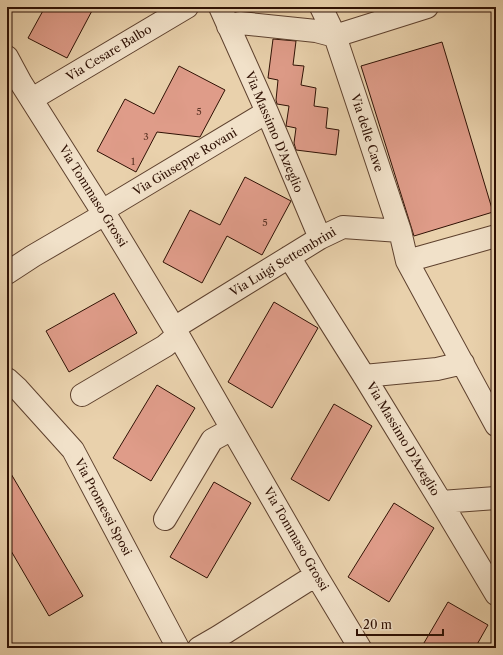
<svg xmlns="http://www.w3.org/2000/svg" width="503" height="655" viewBox="0 0 503 655" font-family="'Libre Caslon Text',serif">
	<style>
		.building { fill: #df9c89; stroke: #2f1104 }
		.lines { fill: none; stroke-linecap: round; stroke-linejoin: round }
		.minor-casing { stroke: #5e412e; stroke-width: 24 }
		.minor { stroke: #f1e1c9; stroke-width: 22 }
		.labels { text-anchor: middle; stroke-width: 3; stroke-linejoin: round; paint-order: stroke }
		.number-label { font-size: 10px; fill: #5b3425 }
		.street-label { font-size: 12px; fill: #2f1104; stroke: #f1e1c9 }
	</style>
	<rect width="100%" height="100%" fill="#e9d1ac"/>
	<filter id="stains"><feTurbulence type="fractalNoise" baseFrequency=".005" numOctaves="4"/><feColorMatrix values="0 0 0 0 .2 0 0 0 0 .09 0 0 0 0 .02 0 0 0 .5 -.17"/></filter>
	<radialGradient id="worn" r=".72"><stop offset=".6" stop-color="#630" stop-opacity="0"/><stop offset="1" stop-color="#630" stop-opacity=".3"/></radialGradient>
	<!-- building -->
	<path class="building" d="M45 7H94L67 58 28 38Z
		M273 39 296 41 293 65 304 66 301 85 316 88 314 106 328 108 326 128 339 130 336 155 296 150 294 143 296 128 286 126 289 106 277 104 276 100 278 80 268 78Z
		M442 42 493 212 414 236 361 66Z
		M179 66 225 90 200 137 157 132 136 172 97 151 125 99 154 114Z
		M245 177 291 201 262 255 227 236 202 283 163 262 190 210 220 225Z
		M114 293 137 333 69 372 46 331Z
		M274 302 318 328 272 408 228 382Z
		M157 385 195 408 151 481 113 458Z
		M334 404 372 426 329 501 291 479Z
		M7 467 83 596 49 616 7 544Z
		M214 482 251 503 207 578 170 557Z
		M394 503 434 528 389 602 348 577Z
		M448 602 488 625 475 648H421Z"/>
	<g class="lines">
		<!-- minor casing -->
		<g class="minor-casing">
			<path id="minor" d="M220 7 267 112 320 238
				M321 7 335 36 400 231 407 261 496 425
				M228 26 240 23 316 31 335 36 427 7
				M7 57 21 83 102 211 105 214 174 328 316 575 360 648
				M32 99 187 7
				M102 211 267 112
				M289 257 364 376 441 502 496 594
				M407 261 496 236
				M7 273 33 256 105 214
				M174 328 320 238 343 227 400 231
				M364 376 437 369 463 363
				M7 379 18 389 73 450 178 648
				M82 395 165 346 178 335
				M441 502 496 498
				M165 519 212 440 232 429
				M199 648 218 637 316 575"/>
		</g>
		<!-- minor -->
		<use href="#minor" class="minor"/>
	</g>
	<g class="labels">
		<!-- number labels -->
		<g class="number-label">
			<text x="199" y="115">5</text>
			<text x="146" y="140">3</text>
			<text x="133" y="165">1</text>
			<text x="265" y="226">5</text>
		</g>
		<!-- street labels -->
		<g class="street-label">
			<text transform="translate(109 53) rotate(-31)" y="4">Via Cesare Balbo</text>
			<text transform="translate(274 132) rotate(67)" y="4">Via Massimo D'Azeglio</text>
			<text transform="translate(367 133) rotate(72)" y="4">Via delle Cave</text>
			<text transform="translate(185 162) rotate(-31)" y="4">Via Giuseppe Rovani</text>
			<text transform="translate(93 196) rotate(58)" y="4">Via Tommaso Grossi</text>
			<text transform="translate(283 262) rotate(-31)" y="4">Via Luigi Settembrini</text>
			<text transform="translate(403 439) rotate(59)" y="4">Via Massimo D'Azeglio</text>
			<text transform="translate(103 507) rotate(62)" y="4">Via Promessi Sposi</text>
			<text transform="translate(296 539) rotate(60)" y="4">Via Tommaso Grossi</text>
		</g>
	</g>
	<!-- margin -->
	<rect width="503" height="655" fill="none" stroke="#e9d1ac" stroke-width="24"/>
	<rect x="8" y="8" width="487" height="639" fill="none" stroke="#2f1104" stroke-width="2"/>
	<rect x="12" y="12" width="479" height="631" fill="none" stroke="#2f1104"/>
	<!-- scale -->
	<path d="M357 629v6h86v-6" fill="none" stroke="#2f1104" stroke-width="2"/>
	<text x="363" y="629" font-size="12" fill="#2f1104" stroke="#f1e1c9" stroke-width="3" paint-order="stroke">20 m</text>
	<rect width="100%" height="100%" filter="url(#stains)"/>
	<rect width="100%" height="100%" fill="url(#worn)"/>
</svg>
